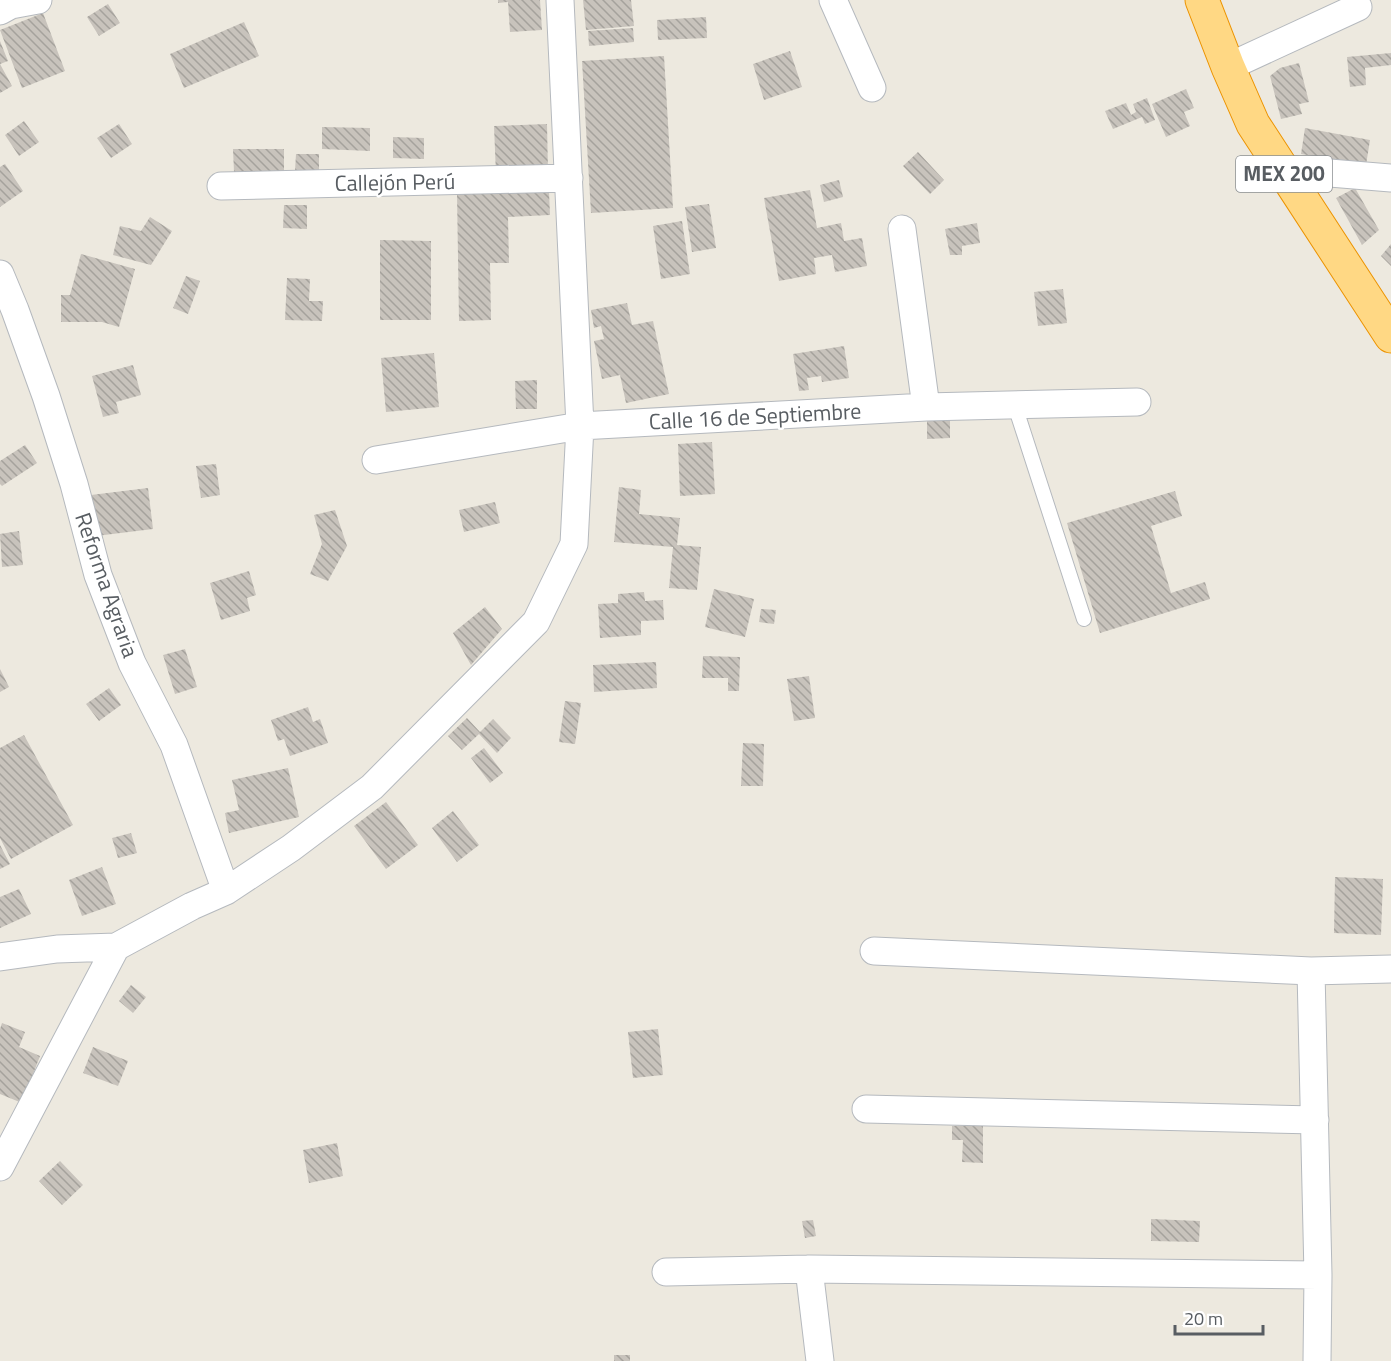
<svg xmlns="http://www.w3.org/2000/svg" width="1391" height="1361" viewBox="0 0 1391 1361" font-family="'Titillium Web',sans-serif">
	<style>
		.building { fill: url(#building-back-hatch) }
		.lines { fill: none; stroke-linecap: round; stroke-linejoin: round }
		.lane-casing { stroke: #b5b9be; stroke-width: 16 }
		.street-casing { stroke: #b5b9be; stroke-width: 29 }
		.highway-casing { stroke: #ec9300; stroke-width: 35 }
		.lane { stroke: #fff; stroke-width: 14 }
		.street { stroke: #fff; stroke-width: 27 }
		.highway { stroke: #ffd884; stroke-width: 33 }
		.labels { text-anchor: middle; stroke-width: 5; stroke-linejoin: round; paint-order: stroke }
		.shield { fill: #fff; stroke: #8a8e91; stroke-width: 1.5 }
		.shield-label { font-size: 21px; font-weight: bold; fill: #585d62 }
		.street-label { font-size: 22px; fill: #585d62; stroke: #fff }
	</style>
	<defs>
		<pattern id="building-back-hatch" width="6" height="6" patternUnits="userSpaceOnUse" patternTransform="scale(1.5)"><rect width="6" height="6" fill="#c8c3bc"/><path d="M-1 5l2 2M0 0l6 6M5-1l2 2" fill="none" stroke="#a5a29c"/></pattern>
	</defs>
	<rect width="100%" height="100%" fill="#ede9df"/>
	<!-- building -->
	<path class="building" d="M498 0H540L542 30 510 32 508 2 498 3Z
		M583 0H631L634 26 586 30Z
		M108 4 120 23 99 36 87 17Z
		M43 13 65 71 22 88 0 30Z
		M706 17 707 38 658 40 657 20Z
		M244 22 259 56 184 88 170 54Z
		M633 28 634 42 589 46 588 31Z
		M0 41 8 61 0 64 12 86 0 93Z
		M790 51 802 87 764 100 753 64Z
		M1391 53V65L1365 68 1366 85 1350 87 1347 57Z
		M664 56 673 208 591 213 582 61Z
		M1299 63 1309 102 1299 104 1302 114 1281 119 1270 76 1280 68Z
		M1186 89 1194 108 1184 112 1190 126 1166 137 1152 104Z
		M1147 98 1155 120 1145 124 1142 117 1113 129 1105 111 1126 103 1131 115 1136 112 1133 104Z
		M24 121 39 142 19 156 5 135Z
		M119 124 132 144 111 158 97 138Z
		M547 124 548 172 496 174 494 126Z
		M322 127 370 128V151L322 149Z
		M1305 128 1370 140 1366 165 1301 154Z
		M393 137 424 138V159L393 158Z
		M233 149H284V171L234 172Z
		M918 152 944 180 930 194 903 166Z
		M296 154H319V171H295Z
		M5 164 23 191 0 207V167Z
		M839 180 843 197 824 202 820 185Z
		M1355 188 1379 230 1362 245 1336 198Z
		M810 190 817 228 841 223 844 241 862 238 867 266 835 272 832 255 814 258 816 274 779 281 764 198Z
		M549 191 550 215 508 217 509 263H490L491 320 459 321 457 193Z
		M709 204 716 248 692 252 685 207Z
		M284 205H307V229L283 228Z
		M150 217 172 231 151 265 113 255 120 226 141 231Z
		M682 221 690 274 661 279 653 226Z
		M977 223 980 243 962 246V255H950L945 229Z
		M380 240 431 241V320H380Z
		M1391 244V266L1381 256Z
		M81 254 135 269 119 327 102 322H61V295H70Z
		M186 276 200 281 188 314 173 308Z
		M287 278 310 279 309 301H323L322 321 285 320Z
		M1063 289 1067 323 1038 326 1034 292Z
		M627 303 632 325 653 321 669 394 626 403 620 375 602 379 594 341 604 339 601 326 594 328 591 310Z
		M844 346 849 378 822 382 821 376 807 378 809 390 799 391 793 354Z
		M434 353 439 407 386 412 381 358Z
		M133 365 141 395 116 402 119 413 103 417 92 376Z
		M537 380V409H516L515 381Z
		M927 419H950V438L927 439Z
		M712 442 715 494 680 496 678 444Z
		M25 445 37 463 2 486 0 484V461Z
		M216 464 220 495 201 498 196 466Z
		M619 487 641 490 639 514 680 518 677 545 701 547 697 590 669 588 673 547 614 542Z
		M148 488 153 529 96 536 91 495Z
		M1175 491 1182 516 1151 526 1171 593 1205 582 1210 599 1100 633 1067 523Z
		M495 502 500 523 464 532 459 510Z
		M335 510 347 546 328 581 310 574 322 544 314 515Z
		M19 531 23 565 2 567 0 534Z
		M249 571 256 595 247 598 250 611 221 620 210 583Z
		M714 589 754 599 745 637 705 627Z
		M644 592 645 601 663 600 664 620 641 621V635L600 638 598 604 618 603V594Z
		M485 607 502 629 471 665 453 633Z
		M761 609 776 610 774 624 759 622Z
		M185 649 197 687 175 694 163 655Z
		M703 656 740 657 739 691H728V678H702Z
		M656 662 657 688 594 692 593 665Z
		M0 669 9 687 0 692Z
		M809 676 815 718 794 721 787 679Z
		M109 688 121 705 99 721 86 704Z
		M565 701 581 703 575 744 559 742Z
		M308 707 313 722 320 719 328 743 290 756 284 739 278 741 271 720Z
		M467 718 480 732 493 719 511 738 497 753 479 734 462 750 448 736Z
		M24 735 73 825 11 859 0 838V748Z
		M743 743 764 744 763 786H741Z
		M484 748 503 773 490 783 471 758Z
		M288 768 299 817 229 833 225 813 239 810 232 780Z
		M386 802 418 845 386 869 354 826Z
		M453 811 479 845 457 862 432 828Z
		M131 833 137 853 118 858 112 838Z
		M0 845 10 864 0 869Z
		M102 867 116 904 82 916 69 880Z
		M1335 877 1383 879 1381 935 1334 933Z
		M19 889 31 914 0 928V897Z
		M131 985 146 997 133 1013 119 1001Z
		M2 1023 25 1032 19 1047 40 1056 22 1103 0 1094V1029Z
		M658 1029 663 1075 633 1078 628 1032Z
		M93 1047 128 1061 118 1086 83 1073Z
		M952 1126H983V1163L962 1162 963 1140H952Z
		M337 1143 343 1176 309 1183 303 1150Z
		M60 1161 83 1185 62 1205 39 1181Z
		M1151 1219 1200 1221 1199 1242 1151 1241Z
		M813 1220 816 1236 805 1238 802 1221Z
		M614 1355H630V1361H614Z"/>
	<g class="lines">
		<!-- lane casing -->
		<g class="lane-casing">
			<path id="lane" d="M1015 406 1084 619"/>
		</g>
		<!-- street casing -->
		<g class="street-casing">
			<path id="street" d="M833 0 872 88
				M0 11 11 5 38 0
				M1228 67 1358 7
				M1281 169 1391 178
				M221 186 569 178
				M902 229 926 407
				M0 274 15 310 46 396 74 484 98 575 132 663 174 745 226 891
				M376 460 580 426 926 407 1137 402
				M874 951 1311 971
				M0 957 57 949 116 947
				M866 1109 1315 1120
				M0 1167 116 947 192 906 226 891 291 848 372 787 536 622 574 544 580 426 560 0
				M809 1269 820 1361
				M666 1272 809 1269 1318 1275
				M1317 1361 1318 1275 1311 971 1391 969"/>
		</g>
		<!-- highway casing -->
		<g class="highway-casing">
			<path id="highway" d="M1202 0 1228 67 1253 124 1391 336"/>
		</g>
		<!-- lane -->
		<use href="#lane" class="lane"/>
		<!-- street -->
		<use href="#street" class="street"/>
		<!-- highway -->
		<use href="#highway" class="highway"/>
	</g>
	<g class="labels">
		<!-- shield labels -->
		<rect class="shield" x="1236" y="156" width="96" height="36" rx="4.5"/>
		<g class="shield-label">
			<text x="1284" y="181">MEX 200</text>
		</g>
		<!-- street labels -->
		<g class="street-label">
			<text transform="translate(395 182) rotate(-1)" y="8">Callejón Perú</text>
			<text transform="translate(755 416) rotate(-3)" y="8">Calle 16 de Septiembre</text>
			<text transform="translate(107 585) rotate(71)" y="8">Reforma Agraria</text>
		</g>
	</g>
	<!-- scale -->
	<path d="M1175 1325v9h88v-9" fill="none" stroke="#585d62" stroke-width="3"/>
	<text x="1184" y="1325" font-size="18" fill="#585d62" stroke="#ffffff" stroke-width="4.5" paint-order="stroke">20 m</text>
</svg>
